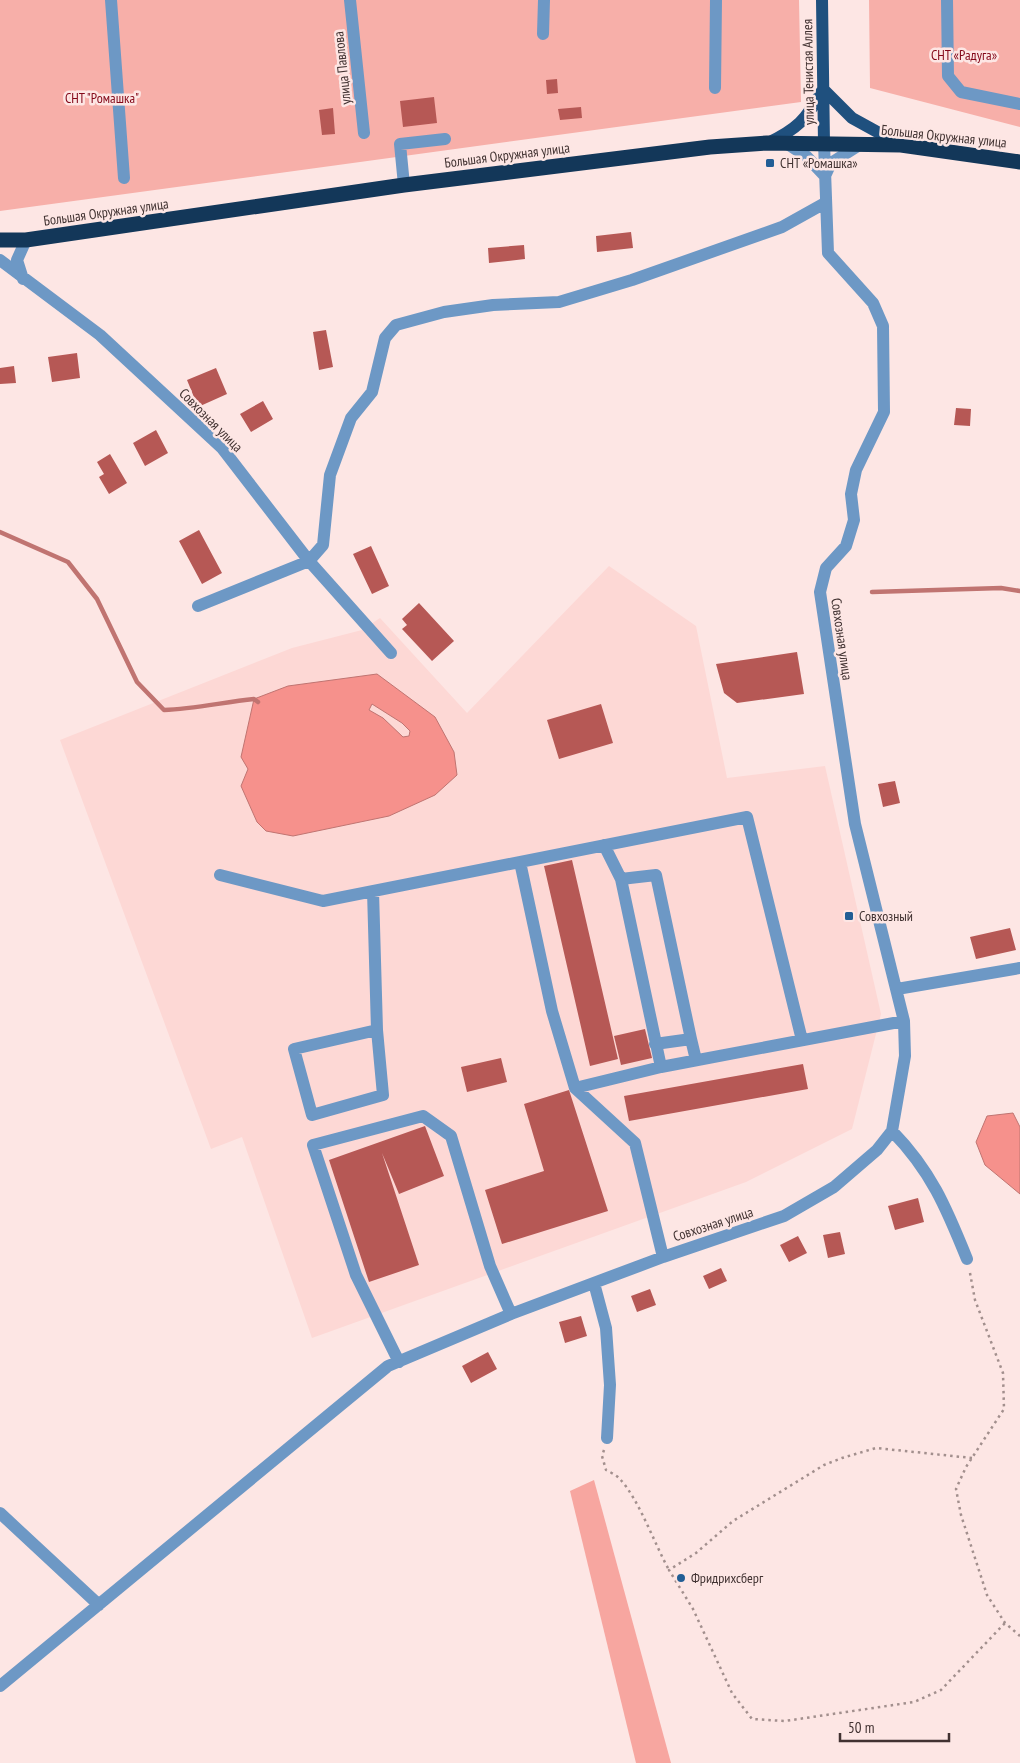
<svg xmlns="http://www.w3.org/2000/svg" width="1020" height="1763" viewBox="0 0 1020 1763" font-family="'PT Sans Narrow',sans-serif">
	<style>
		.built { fill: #fdd8d5 }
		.green { fill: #f7afa9 }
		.forest { fill: #f7a6a0 }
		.water { fill: #f6918c; stroke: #c07471; fill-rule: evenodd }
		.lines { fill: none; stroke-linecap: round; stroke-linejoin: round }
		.stream { stroke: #c07471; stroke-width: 4.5 }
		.building { fill: #b65855 }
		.path { stroke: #a28f8d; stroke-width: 2.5; stroke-dasharray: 2.5 4; stroke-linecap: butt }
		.minor { stroke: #6d98c5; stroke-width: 12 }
		.major { stroke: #1f507e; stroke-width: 12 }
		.highway { stroke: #133759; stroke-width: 15 }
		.poi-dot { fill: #225e95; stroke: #fde6e4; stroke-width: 2 }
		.labels { text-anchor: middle; stroke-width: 5; stroke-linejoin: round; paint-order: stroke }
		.park-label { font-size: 14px; fill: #830718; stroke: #fde6e4 }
		.street-label { font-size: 14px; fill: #413231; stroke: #fde6e4 }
		.poi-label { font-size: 14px; fill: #413231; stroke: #fde6e4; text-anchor: start }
	</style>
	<rect width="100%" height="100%" fill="#fde6e4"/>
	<!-- built -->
	<path class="built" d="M609 566 696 626 727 778 825 766 881 1014 852 1129 746 1182 312 1338 242 1137 211 1149 60 740 292 648 362 630 380 618 467 713Z"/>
	<!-- green -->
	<path class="green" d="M0 0H799L801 102 0 211Z
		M869 0H1020V127L870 88Z"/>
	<!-- forest -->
	<path class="forest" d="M594 1480 671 1763H636L570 1491Z"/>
	<!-- water -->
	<path class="water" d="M377 674 435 717 454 752 457 775 435 795 389 816 293 836 266 831 257 822 241 786 248 769 241 757 254 699 288 686ZM372 704 402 723 410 731 409 736 403 737 383 718 369 710Z
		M1013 1113 1020 1127V1194L985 1165 976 1142 987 1116Z"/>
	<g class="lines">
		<!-- stream -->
		<path class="stream" d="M0 532 68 562 97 599 137 682 164 710C194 709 224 702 254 699L258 702
			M872 592 1001 588 1020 591"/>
	</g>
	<!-- building -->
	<path class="building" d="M557 79 558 93 547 94 546 80Z
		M434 97 437 123 403 127 400 101Z
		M581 107 582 118 560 120 558 109Z
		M333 108 335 134 322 135 319 110Z
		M631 232 633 248 597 252 596 236Z
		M524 245 525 259 489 263 488 248Z
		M326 330 333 367 319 370 313 332Z
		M77 353 80 378 52 382 48 357Z
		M14 366 16 383 0 384V368Z
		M216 368 227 394 198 407 187 380Z
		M263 401 273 419 251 432 240 414Z
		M956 408 971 409 970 426 954 425Z
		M156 430 168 453 145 466 133 443Z
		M110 454 127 483 109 494 99 477 104 474 97 462Z
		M199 530 222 573 202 584 179 541Z
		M371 546 389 586 372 594 353 554Z
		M419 603 454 641 432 661 402 629 407 625 402 619Z
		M797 652 804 694 737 703 724 693 716 664Z
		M601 704 613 743 559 759 547 720Z
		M895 781 900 803 883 807 878 784Z
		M572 860 618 1059 590 1066 544 866Z
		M1010 928 1016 950 976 959 970 937Z
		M645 1029 652 1058 621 1065 614 1036Z
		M501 1058 507 1082 467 1092 461 1067Z
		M803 1064 808 1089 629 1121 624 1096Z
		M569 1090 608 1211 502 1244 485 1190 544 1171 524 1104Z
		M425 1126 444 1176 399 1194 382 1153 419 1265 369 1282 329 1160Z
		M918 1198 924 1222 895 1230 888 1206Z
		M840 1232 845 1254 828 1258 823 1235Z
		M798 1236 807 1253 789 1262 780 1245Z
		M721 1268 727 1281 709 1289 703 1276Z
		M650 1289 656 1305 637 1312 631 1296Z
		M581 1316 587 1336 565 1343 559 1322Z
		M488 1352 497 1369 471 1383 462 1366Z"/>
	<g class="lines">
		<!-- path -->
		<path class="path" d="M970 1273 975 1300 1003 1373 1004 1409 966 1467 956 1489 961 1515 987 1595 1005 1623 1020 1636
			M604 1450 602 1456 606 1470C610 1472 616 1475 619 1478 639 1499 654 1543 669 1570
			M972 1458 876 1448 842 1458 824 1465 733 1521 696 1553 669 1570 693 1609 732 1693 752 1719 785 1721 914 1702 941 1690 1005 1623"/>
		<!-- minor -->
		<path class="minor" d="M111 0 124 178
			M350 0 364 133
			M947 0 948 76 961 92 1020 104
			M543 34 544 0
			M715 88 716 0
			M786 143 806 156 825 176
			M825 176 831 163 861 144
			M404 185 400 144 445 139
			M0 260 100 335 222 448 309 561 391 653
			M23 279 17 260 26 240
			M198 606 309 561 323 545 330 475 351 418 372 392 385 338 396 325 444 312 493 305 559 302 632 280 782 227 825 203
			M604 845 621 879 661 1067 904 1021
			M520 862 552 1011 575 1088 661 1067
			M220 875 323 901 747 817 802 1040
			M621 879 656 875 691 1039
			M373 891 377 1030 294 1049 312 1115 383 1095 377 1030
			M897 989 1020 968
			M655 1044 691 1039 696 1060
			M575 1088 635 1143 663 1257
			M892 1131C931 1171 946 1207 967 1259
			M594 1283 606 1328 610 1385 607 1438
			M399 1362 356 1275 313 1145 423 1116 451 1136 490 1266 511 1314
			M0 1513 99 1605
			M0 1686 388 1366 511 1314 663 1257 784 1216 834 1187 877 1150 892 1131 905 1056 904 1021 855 824 820 592 826 568 846 546 854 520 851 494 856 470 884 412 883 326 873 303 828 253 824 143"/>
		<!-- major -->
		<path class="major" d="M822 0 824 143
			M823 89 852 118 901 145
			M768 143C797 129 806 120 822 91"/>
		<!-- highway -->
		<path class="highway" d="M0 240H26L404 185 710 147 767 143 901 145 1020 162"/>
	</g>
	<!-- markers -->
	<g class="poi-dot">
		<rect x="765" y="158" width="10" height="10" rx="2.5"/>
		<rect x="844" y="911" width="10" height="10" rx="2.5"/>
		<circle cx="681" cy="1578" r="5"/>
	</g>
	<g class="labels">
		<!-- park labels -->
		<g class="park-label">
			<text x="964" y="60">СНТ «Радуга»</text>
			<text x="102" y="103">СНТ "Ромашка"</text>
		</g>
		<!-- street labels -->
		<g class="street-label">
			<text transform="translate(342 68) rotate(-96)" y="5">улица Павлова</text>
			<text transform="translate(808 72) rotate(-91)" y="5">улица Тенистая Аллея</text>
			<text transform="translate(944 136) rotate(6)" y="5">Большая Окружная улица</text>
			<text transform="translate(507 155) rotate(-7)" y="5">Большая Окружная улица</text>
			<text transform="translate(106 212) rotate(-8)" y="5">Большая Окружная улица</text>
			<text transform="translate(211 420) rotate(45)" y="5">Совхозная улица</text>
			<text transform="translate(842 639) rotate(82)" y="5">Совхозная улица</text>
			<text transform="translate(713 1224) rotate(-18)" y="5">Совхозная улица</text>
		</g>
		<!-- poi labels -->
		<g class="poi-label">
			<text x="780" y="168">СНТ «Ромашка»</text>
			<text x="859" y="921">Совхозный</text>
			<text x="691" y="1583">Фридрихсберг</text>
		</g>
	</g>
	<!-- scale -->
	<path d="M840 1733v8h109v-8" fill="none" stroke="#413231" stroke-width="2.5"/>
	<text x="848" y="1733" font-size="15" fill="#413231" stroke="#fde6e4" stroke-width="4" paint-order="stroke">50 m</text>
</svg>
